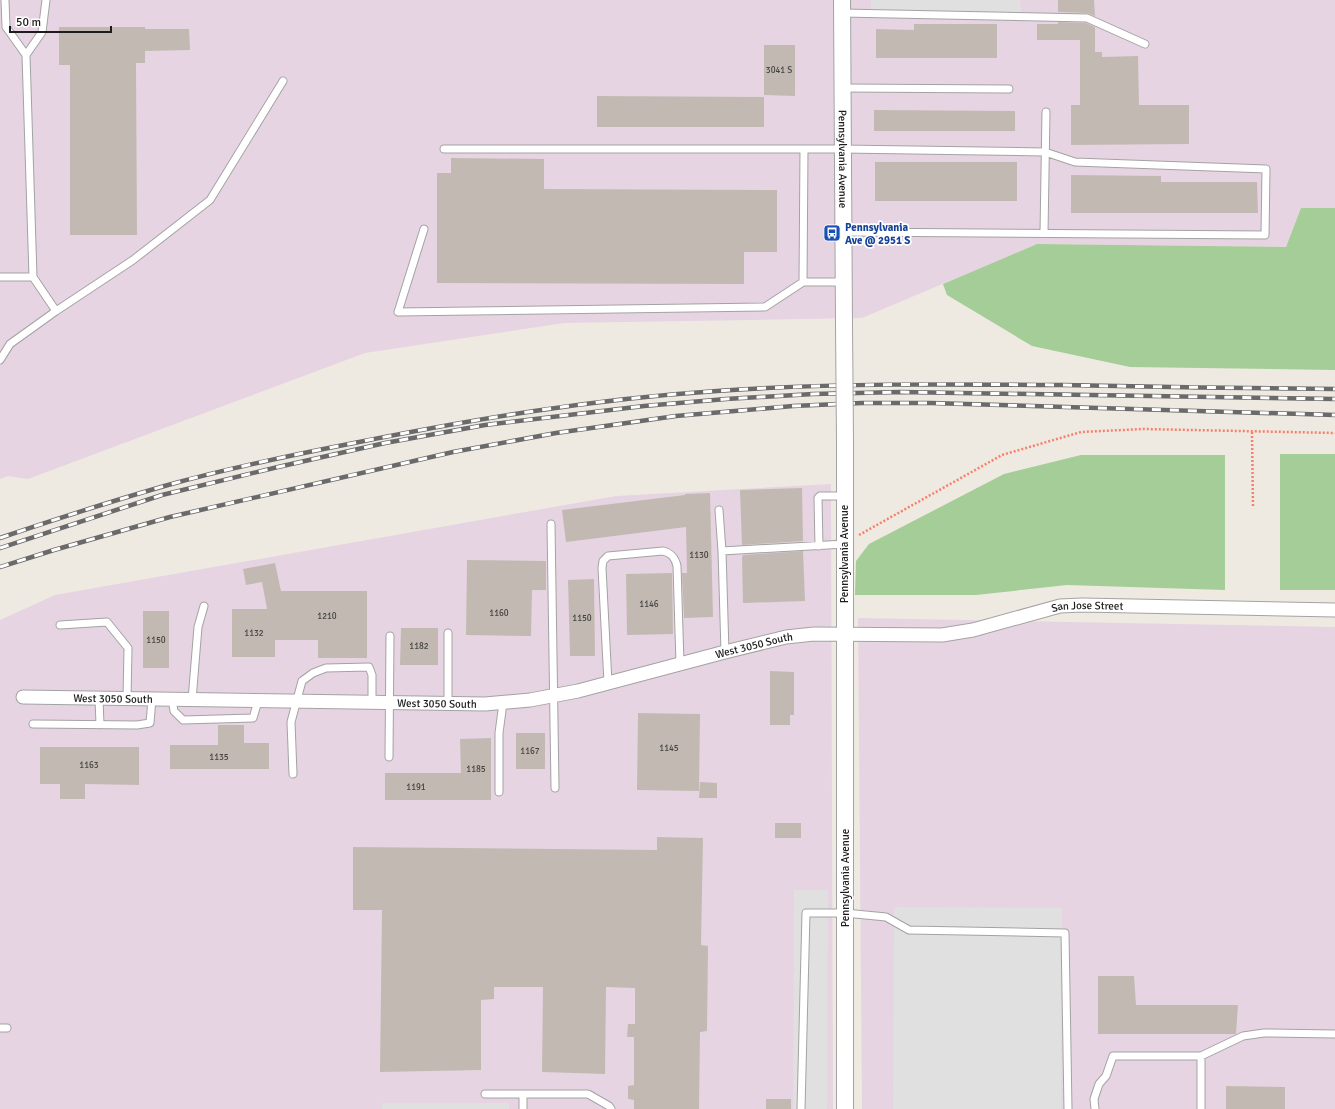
<svg xmlns="http://www.w3.org/2000/svg" width="1335" height="1109" viewBox="0 0 1335 1109" font-family="Signika,sans-serif">
	<style>
		.industrial { fill: #e7d4e2 }
		.forest { fill: #a4cd97 }
		.parking { fill: #e0e0e0 }
		.building { fill: #c2bab2 }
		.lines { fill: none; stroke-linecap: round; stroke-linejoin: round }
		.service-casing { stroke: #a3a3a3; stroke-width: 9 }
		.minor-casing { stroke: #a3a3a3; stroke-width: 15 }
		.tertiary-casing { stroke: #a3a3a3; stroke-width: 18 }
		.path { stroke: #f87f69; stroke-width: 2.5; stroke-dasharray: 2 2; stroke-linecap: butt }
		.service { stroke: #fff; stroke-width: 7 }
		.minor { stroke: #fff; stroke-width: 13 }
		.tertiary { stroke: #fff; stroke-width: 16 }
		.rail-casing { stroke: #6a6a6a; stroke-width: 4.5 }
		.rail { stroke: #fff; stroke-width: 3; stroke-dasharray: 9; stroke-linecap: butt }
		.tertiary-bridge-casing { stroke: #a3a3a3; stroke-width: 18; stroke-linecap: butt }
		.tertiary-bridge { stroke: #fff; stroke-width: 16 }
		.labels { text-anchor: middle; stroke-width: 3.5; stroke-linejoin: round; paint-order: stroke }
		.number-label { font-size: 9px; fill: #464442 }
		.street-label { font-size: 11px; fill: #1c1c1c; stroke: #fff }
		.transit-label { font-size: 11px; font-weight: bold; fill: #164399; stroke: #fff; text-anchor: start }
	</style>
	<rect width="100%" height="100%" fill="#eeeae2"/>
	<!-- industrial -->
	<path class="industrial" d="M0 0H1335V208H1301L1286 247 1037 244 862 318 564 323 365 353 28 479 8 476 0 479Z
		M831 484 833 1109H0V620L55 595 616 496Z
		M858 618 1335 627V1109H862Z"/>
	<!-- forest -->
	<path class="forest" d="M1301 208H1335V370L1130 367 1032 346 947 295 943 284 1037 244 1286 247Z
		M1280 454H1335V590H1280Z
		M1081 455H1225V590L1067 585 976 595H855L856 561 869 544 1004 474Z"/>
	<!-- parking -->
	<path class="parking" d="M871 0H1020L1021 12 871 11Z
		M794 890H828L827 1109H793Z
		M894 907 1062 908 1061 1109H893Z
		M509 1103V1109H382V1103Z"/>
	<!-- building -->
	<path class="building" d="M1058 0H1094L1095 16 1087 13 1058 12Z
		M1058 22 1086 23 1095 27V52H1102V57L1138 56 1139 105H1189V144L1071 145V105H1080V40H1037V24H1058Z
		M914 24H997V58H876V29L914 30Z
		M59 27H145V29H189L190 50 145 51V63H136L137 235H70V65H59Z
		M764 45H795V96L764 95Z
		M597 96 764 97V127H597Z
		M874 110 1015 111V131H874Z
		M451 158 544 159V189L777 190V252H744V284L437 283V173H451Z
		M875 162H1017V201H875Z
		M1071 175 1161 176V182H1257L1258 213H1071Z
		M802 488 803 541 742 545 740 490Z
		M710 493 713 617 684 618 682 573H687L686 527 566 542 562 510 685 495V494Z
		M803 551 805 601 743 603 742 557 743 555Z
		M467 560 546 561V590H532L531 636 466 635Z
		M275 563 281 591H367V658H318V640H275V657H232V609H267L262 582 246 585 243 569Z
		M672 573 673 634 627 635 626 574Z
		M594 579 595 656H570L568 580Z
		M143 611H169V668H143Z
		M401 628H438V665H400Z
		M770 671 794 672V715H790V725H770Z
		M638 713 700 714 699 791 637 790Z
		M218 725H244V743H269V769H170V745H218Z
		M516 733H545V769H516Z
		M491 738V800H385V773H461L460 739Z
		M40 747H139V785L85 784V799H60V784H40Z
		M700 782 717 783V798H699Z
		M775 823H801V838H775Z
		M657 837 703 838 701 945 708 946 707 1031 700 1032 699 1109H634V1100L628 1099V1086L634 1085V1037H627L628 1024H635V988L606 987 605 1074 542 1072 543 987H494V999L481 1000V1070L380 1072 382 910H353V847L657 850Z
		M1098 976H1134L1136 1005H1238L1236 1034H1098Z
		M1226 1086 1285 1087V1109H1226Z
		M766 1099H791V1109H766Z"/>
	<g class="lines">
		<!-- service casing -->
		<g class="service-casing">
			<path id="service" d="M5 0 6 27 26 55
				M46 0 42 32 26 55 33 277 56 311
				M842 13 1087 18 1145 44
				M843 88 1009 89
				M444 149H842L1045 152 1075 162 1266 169 1265 235 844 232
				M804 149 803 282H844
				M424 229 398 312 765 307 803 282
				M1044 233 1046 112
				M0 277H33
				M0 360 10 344 56 311 133 260 210 200 283 81
				M719 510 722 551
				M551 524 555 788
				M819 546 818 498 820 496H845
				M60 625 107 622 128 648 127 699
				M448 633V704
				M725 652 722 551 845 544
				M608 683 602 568 603 561 608 556 663 551C671 553 675 557 677 566L680 664
				M99 698 100 725
				M172 699 174 711 183 720 253 718 258 701
				M192 700 198 627 204 606
				M33 724 137 725 150 723 152 699
				M389 757 390 636
				M293 774 291 722 302 681 313 673 326 668 369 667 372 675V702
				M499 792V733L503 703
				M0 1028H7
				M1201 1056 1243 1036 1264 1033 1335 1034
				M485 1094H588L609 1106 611 1109
				M523 1094V1109
				M801 1109 806 913H845L886 917 909 930 1065 933 1068 1109
				M1095 1109 1094 1099 1099 1084 1106 1076 1113 1056H1201V1109"/>
		</g>
		<!-- minor casing -->
		<g class="minor-casing">
			<g id="minor">
				<path id="s1" d="M23 697 485 704 530 700 578 691 725 652 786 637 814 634 942 635 973 630 1060 606 1082 605 1335 610"/>
			</g>
		</g>
		<!-- tertiary casing -->
		<g class="tertiary-casing">
			<g id="tertiary">
				<path id="s2" d="M842 0 844 325"/>
				<path d="M845 442V1109"/>
			</g>
		</g>
		<!-- path -->
		<path class="path" d="M1252 432 1253 508
			M859 535 1002 455 1081 432 1143 429 1335 433"/>
		<!-- service -->
		<use href="#service" class="service"/>
		<!-- minor -->
		<use href="#minor" class="minor"/>
		<!-- tertiary -->
		<use href="#tertiary" class="tertiary"/>
		<!-- rail casing -->
		<g class="rail-casing">
			<path id="rail" d="M0 538C56 519 112 501 168 485 229 468 292 455 354 443 474 419 594 399 717 391 832 383 948 384 1063 385 1154 387 1244 388 1335 389
				M0 548 162 495 278 467 385 443 485 425 644 406 726 399 813 394 901 392 1335 399
				M0 567 54 550 170 517 453 452 556 433 676 416 793 406 862 403H931L1335 415"/>
		</g>
		<!-- rail -->
		<use href="#rail" class="rail"/>
		<!-- tertiary-bridge casing -->
		<g class="tertiary-bridge-casing">
			<path id="tertiary-bridge" d="M844 325 845 442"/>
		</g>
		<!-- tertiary-bridge -->
		<use href="#tertiary-bridge" class="tertiary-bridge"/>
	</g>
	<!-- icons -->
	<defs>
		<g id="bus-square" transform="scale(0.9)"><rect x="-9" y="-9" width="18" height="18" rx="4" fill="#1a4fb4" stroke="#fff"/><path d="M-5-6H5V4H4V6H2V4H-2V6H-4V4H-5ZM-3.5-4V0h7V-4ZM-3.5 1.2v1.5H-2V1.2ZM2 1.2v1.5H3.5V1.2Z" fill="#fff"/></g>
	</defs>
	<g fill-rule="evenodd">
		<use href="#bus-square" x="832" y="233"/>
	</g>
	<g class="labels">
		<!-- number labels -->
		<g class="number-label">
			<text x="779" y="73">3041 S</text>
			<text x="699" y="558">1130</text>
			<text x="649" y="607">1146</text>
			<text x="499" y="616">1160</text>
			<text x="327" y="619">1210</text>
			<text x="582" y="621">1150</text>
			<text x="254" y="636">1132</text>
			<text x="156" y="643">1150</text>
			<text x="419" y="649">1182</text>
			<text x="669" y="751">1145</text>
			<text x="530" y="754">1167</text>
			<text x="219" y="760">1135</text>
			<text x="89" y="768">1163</text>
			<text x="476" y="772">1185</text>
			<text x="416" y="790">1191</text>
		</g>
		<!-- street labels -->
		<g class="street-label">
			<text dy="4" stroke="none"><textPath href="#s2" startOffset="159">Pennsylvania Avenue</textPath></text>
			<text transform="translate(844 554) rotate(-90)" y="4">Pennsylvania Avenue</text>
			<text dy="4" stroke="none"><textPath href="#s1" startOffset="1076">San Jose Street</textPath></text>
			<text dy="4" stroke="none"><textPath href="#s1" startOffset="738">West 3050 South</textPath></text>
			<text dy="4" stroke="none"><textPath href="#s1" startOffset="90">West 3050 South</textPath></text>
			<text dy="4" stroke="none"><textPath href="#s1" startOffset="414">West 3050 South</textPath></text>
			<text transform="translate(845 878) rotate(-90)" y="4">Pennsylvania Avenue</text>
		</g>
		<!-- transit labels -->
		<g class="transit-label">
			<text x="845" y="231">Pennsylvania<tspan x="845" dy="13">Ave @ 2951 S</tspan></text>
		</g>
	</g>
	<!-- scale -->
	<path d="M10 26v6h101v-6" fill="none" stroke="#1c1c1c" stroke-width="2"/>
	<text x="16" y="26" font-size="12" fill="#1c1c1c" stroke="#ffffff" stroke-width="3" paint-order="stroke">50 m</text>
</svg>
